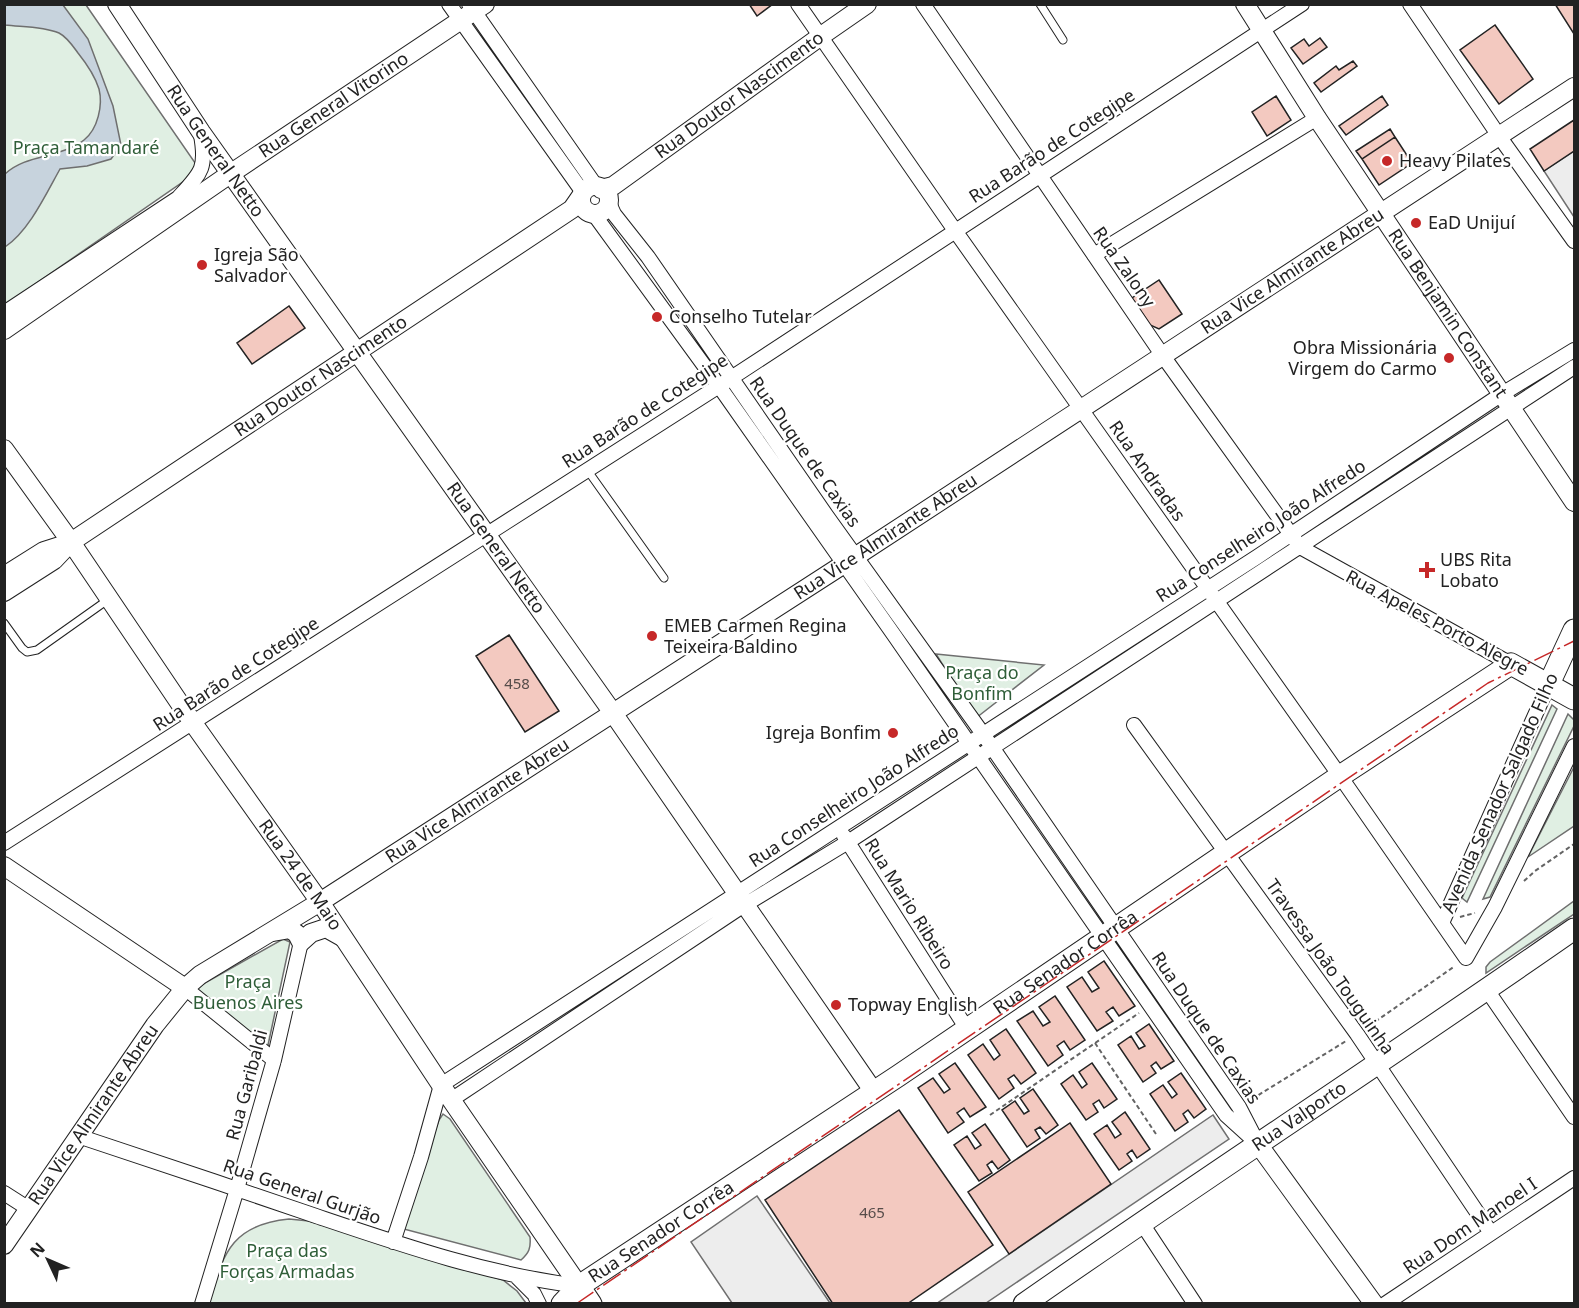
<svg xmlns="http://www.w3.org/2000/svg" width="1579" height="1308" viewBox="0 0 1579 1308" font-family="'Noto Sans',sans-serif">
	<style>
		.green { fill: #e0efe3; stroke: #6f6f6f; stroke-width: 1.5 }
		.parking { fill: #ededed; stroke: #6f6f6f; stroke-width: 1.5 }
		.water { fill: #c7d3dd; stroke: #6f6f6f; stroke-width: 1.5 }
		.building { fill: #f3c9c0; stroke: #222; stroke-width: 1.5 }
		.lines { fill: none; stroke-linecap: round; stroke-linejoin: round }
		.lane-casing { stroke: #222; stroke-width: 9 }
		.street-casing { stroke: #222; stroke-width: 16 }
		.secondary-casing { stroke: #222; stroke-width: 20 }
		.primary-casing { stroke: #222; stroke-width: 23 }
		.path { stroke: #646464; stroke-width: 2; stroke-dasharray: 4.5 3; stroke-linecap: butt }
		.lane { stroke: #fff; stroke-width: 7 }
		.street { stroke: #fff; stroke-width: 14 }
		.secondary { stroke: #fff; stroke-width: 18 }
		.primary { stroke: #fff; stroke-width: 21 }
		.power { stroke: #c62828; stroke-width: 1.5; stroke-dasharray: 21 4.5 3 4.5; stroke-linecap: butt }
		.poi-dot { fill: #c62828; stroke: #fff; stroke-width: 2 }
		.labels { text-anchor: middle; stroke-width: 4.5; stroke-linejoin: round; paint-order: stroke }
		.number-label { font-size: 15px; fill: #564c4a }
		.street-label { font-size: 18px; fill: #222; stroke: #fff }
		.park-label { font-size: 18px; fill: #2f5e38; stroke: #fff }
		.poi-label { font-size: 18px; fill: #222; stroke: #fff; text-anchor: start }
	</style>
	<rect width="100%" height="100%" fill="#fff"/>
	<!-- green -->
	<path class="green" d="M4 5H86L200 170 5 305Z
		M936 654 1044 665 976 718Z
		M1552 705 1557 709 1467 902 1462 898Z
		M1568 714 1574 720V726L1490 897 1483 899Z
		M1574 767V826L1528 857Z
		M1574 901V914L1486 973V967L1490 962Z
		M283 939 290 942 267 1050 196 988Z
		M443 1114 450 1119 530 1237C531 1248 529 1253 521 1260L400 1228 439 1120Z
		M289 1219 309 1221 503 1280 517 1291 526 1303 207 1304C224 1254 230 1225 289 1219Z"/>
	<!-- parking -->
	<path class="parking" d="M1574 151V217L1544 171Z
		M1213 1115 1229 1139 986 1303 936 1304Z
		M757 1196 830 1303H732L691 1242Z"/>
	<!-- water -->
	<path class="water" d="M5 4 63 5 88 39 113 106 121 145 111 159 87 166 60 169C46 194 29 231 5 247V174C26 154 61 158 84 140 98 129 103 105 99 89 95 76 86 63 78 53 73 46 67 37 59 33 42 26 22 27 5 25Z"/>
	<!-- building -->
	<path class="building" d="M749 4H773L757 16Z
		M1555 4H1574V34Z
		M1495 25 1533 79 1499 104 1460 50Z
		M1320 38 1327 47 1303 64 1291 48 1304 39 1309 46Z
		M1353 61 1357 66 1321 92 1314 83 1336 66 1339 70Z
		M1276 96 1291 120 1267 136 1252 112Z
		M1382 96 1388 105 1346 135 1339 126Z
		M1574 120V151L1544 171 1530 149Z
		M1390 129 1395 137 1362 159 1356 151Z
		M1395 137 1412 163 1379 185 1362 159Z
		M1159 280 1182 314 1159 329 1150 325 1132 298Z
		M289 306 305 328 252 364 237 343Z
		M509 635 559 711 525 732 476 656Z
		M1104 961 1135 1006 1119 1016 1113 1007 1106 1012 1113 1021 1097 1031 1067 987 1082 977 1092 992 1099 988 1088 972Z
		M1055 996 1085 1040 1070 1050 1064 1041 1057 1046 1063 1055 1048 1066 1017 1021 1033 1011 1043 1026 1050 1022 1039 1007Z
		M1149 1024 1174 1061 1161 1069 1156 1062 1151 1066 1156 1073 1143 1082 1118 1045 1131 1036 1139 1049 1145 1046 1136 1033Z
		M1006 1029 1036 1073 1021 1084 1014 1075 1008 1079 1014 1088 999 1099 968 1055 983 1044 994 1060 1000 1055 990 1040Z
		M955 1063 986 1107 970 1117 964 1108 957 1113 964 1122 948 1133 918 1088 933 1078 944 1093 950 1089 939 1074Z
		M1092 1063 1117 1099 1104 1108 1099 1100 1093 1104 1098 1112 1086 1120 1061 1084 1073 1075 1082 1088 1087 1084 1079 1072Z
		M1181 1073 1206 1109 1194 1118 1188 1110 1183 1114 1188 1122 1175 1131 1150 1094 1163 1085 1172 1098 1177 1094 1168 1082Z
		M1033 1089 1058 1125 1046 1134 1040 1127 1035 1130 1040 1138 1027 1147 1002 1110 1015 1101 1024 1114 1029 1111 1020 1098Z
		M899 1110 993 1245 907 1304H833L765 1200Z
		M1125 1112 1150 1149 1137 1158 1132 1150 1127 1154 1132 1161 1119 1170 1094 1134 1107 1125 1115 1138 1121 1134 1112 1122Z
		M1070 1123 1111 1184 1009 1254 968 1192Z
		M985 1124 1010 1160 998 1169 992 1161 987 1165 992 1173 979 1181 954 1145 967 1136 975 1149 981 1145 972 1133Z"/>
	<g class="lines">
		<!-- lane casing -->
		<g class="lane-casing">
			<path id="lane" d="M1040 4 1063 40
				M588 471 664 578
				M4 623 22 648 27 652 37 650 109 599"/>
		</g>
		<!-- street casing -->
		<g class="street-casing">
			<path id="street" d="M449 4 582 191
				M469 4 596 186
				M798 4 956 232 1340 776 1466 958 1495 907 1574 746
				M923 4 1163 356 1300 547 1511 664
				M1410 4 1499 136 1574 241
				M609 203 614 214 648 257 826 515 983 734 1239 1107 1254 1136
				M593 213 719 386 894 635 1226 1115 1258 1144
				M1094 255 1317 118
				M4 313 178 198C201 173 207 169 201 135
				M1134 725 1357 1034 1491 1233
				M844 836 967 1029
				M4 843 719 386 1302 4
				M1442 923 1549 684
				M185 988 274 1060
				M1487 990 1574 1117
				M451 1100 738 909 848 842 1574 367
				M78 1136C157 1162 237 1189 316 1216 402 1245 489 1275 579 1286
				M4 1193 29 1209
				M1141 1222 1195 1304
				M393 1242 421 1157 441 1085 1257 557 1502 394 1574 350
				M517 1277 534 1294 539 1304
				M202 1304 237 1189 274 1060 301 942
				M1385 1304 1574 1178"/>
		</g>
		<!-- secondary casing -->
		<g class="secondary-casing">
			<g id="secondary">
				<path id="s1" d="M117 4 201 132 613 713 874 1092"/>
				<path id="s2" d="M1245 4 1317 118 1574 502"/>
				<circle cx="595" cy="200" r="14"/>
				<path id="s3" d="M601 189 613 186 821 36 867 4"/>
				<path id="s4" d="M4 330 230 174 485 4"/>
				<path id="s5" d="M4 449 71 542 193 723 320 902 441 1085 579 1286"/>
				<path d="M4 576 44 551 69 543"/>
				<path id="s6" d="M4 592 54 560 71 542 572 209 581 196"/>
				<path d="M4 866 185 988"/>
				<path d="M273 932 290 929 297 934 301 942 311 933 326 928 342 937"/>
				<path d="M1258 1144 1374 1304"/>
				<path id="s7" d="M4 1245 155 1025 185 988 200 975 320 902 844 564 1574 87"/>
			</g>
		</g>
		<!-- primary casing -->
		<g class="primary-casing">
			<g id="primary">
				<path d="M1549 684 1574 630"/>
				<path d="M579 1286 591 1304"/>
				<path id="s8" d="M562 1304 579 1286 898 1076 1340 776 1511 664 1574 699"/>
				<path id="s9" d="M1024 1304C1206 1177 1392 1056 1574 929"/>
			</g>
		</g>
		<!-- path -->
		<path class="path" d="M1524 881 1535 871 1574 844
			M1460 917 1475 913
			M1369 1026 1455 966
			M1095 1043 1156 1134
			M1252 1099 1346 1041
			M990 1115 1139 1013"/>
		<!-- lane -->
		<use href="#lane" class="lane"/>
		<!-- street -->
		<use href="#street" class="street"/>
		<!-- secondary -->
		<use href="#secondary" class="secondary"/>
		<!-- primary -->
		<use href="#primary" class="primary"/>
		<!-- power -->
		<path class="power" d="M576 1304 1488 683 1574 641"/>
	</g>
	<!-- markers -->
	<g class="poi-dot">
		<circle cx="1387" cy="161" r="6"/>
		<circle cx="1416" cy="223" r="6"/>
		<circle cx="202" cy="265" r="6"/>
		<circle cx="657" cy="317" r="6"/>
		<circle cx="1449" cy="358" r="6"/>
		<path d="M1424 561h6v6h6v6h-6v6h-6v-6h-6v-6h6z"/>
		<circle cx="652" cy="636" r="6"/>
		<circle cx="893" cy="733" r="6"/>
		<circle cx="836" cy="1005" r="6"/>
	</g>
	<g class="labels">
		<!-- number labels -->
		<g class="number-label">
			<text x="517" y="689">458</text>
			<text x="872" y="1218">465</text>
		</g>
		<!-- street labels -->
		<g class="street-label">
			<text dy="6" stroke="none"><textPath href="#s3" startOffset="168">Rua Doutor Nascimento</textPath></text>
			<text dy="6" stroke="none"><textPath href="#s4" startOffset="399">Rua General Vitorino</textPath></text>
			<text transform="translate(1052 146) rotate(-33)" y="6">Rua Barão de Cotegipe</text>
			<text dy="6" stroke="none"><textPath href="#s1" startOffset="177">Rua General Netto</textPath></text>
			<text transform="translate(1124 267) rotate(55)" y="6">Rua Zalony</text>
			<text dy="6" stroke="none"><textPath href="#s7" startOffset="1634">Rua Vice Almirante Abreu</textPath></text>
			<text dy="6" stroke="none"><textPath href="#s2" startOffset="370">Rua Benjamin Constant</textPath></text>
			<text dy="6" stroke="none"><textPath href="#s6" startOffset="384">Rua Doutor Nascimento</textPath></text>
			<text transform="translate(645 411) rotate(-33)" y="6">Rua Barão de Cotegipe</text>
			<text transform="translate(805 452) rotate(55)" y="6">Rua Duque de Caxias</text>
			<text transform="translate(1147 471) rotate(55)" y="6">Rua Andradas</text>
			<text transform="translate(1261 531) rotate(-33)" y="6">Rua Conselheiro João Alfredo</text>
			<text dy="6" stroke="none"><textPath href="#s7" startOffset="1148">Rua Vice Almirante Abreu</textPath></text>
			<text dy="6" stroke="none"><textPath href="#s1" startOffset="663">Rua General Netto</textPath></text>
			<text transform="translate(1437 623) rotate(28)" y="6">Rua Apeles Porto Alegre</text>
			<text transform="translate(236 674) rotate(-33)" y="6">Rua Barão de Cotegipe</text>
			<text transform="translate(1500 793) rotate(-66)" y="6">Avenida Senador Salgado Filho</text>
			<text transform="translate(854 796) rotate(-33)" y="6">Rua Conselheiro João Alfredo</text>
			<text dy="6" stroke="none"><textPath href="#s7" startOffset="662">Rua Vice Almirante Abreu</textPath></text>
			<text dy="6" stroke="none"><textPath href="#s5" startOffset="519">Rua 24 de Maio</textPath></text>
			<text transform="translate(909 904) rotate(58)" y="6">Rua Mario Ribeiro</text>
			<text dy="6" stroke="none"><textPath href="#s8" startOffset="609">Rua Senador Corrêa</textPath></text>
			<text transform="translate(1330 967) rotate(55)" y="6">Travessa João Touguinha</text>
			<text transform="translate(1206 1028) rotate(56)" y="6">Rua Duque de Caxias</text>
			<text transform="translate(247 1085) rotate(-75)" y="6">Rua Garibaldi</text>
			<text dy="6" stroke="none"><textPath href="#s7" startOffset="158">Rua Vice Almirante Abreu</textPath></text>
			<text dy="6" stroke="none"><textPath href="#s9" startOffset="333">Rua Valporto</textPath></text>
			<text transform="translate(302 1192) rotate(19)" y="6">Rua General Gurjão</text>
			<text transform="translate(1470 1226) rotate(-34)" y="6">Rua Dom Manoel I</text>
			<text dy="6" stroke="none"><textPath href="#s8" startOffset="123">Rua Senador Corrêa</textPath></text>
		</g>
		<!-- park labels -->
		<g class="park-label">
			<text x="86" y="154">Praça Tamandaré</text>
			<text x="982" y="679">Praça do<tspan x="982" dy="21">Bonfim</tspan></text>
			<text x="248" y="988">Praça<tspan x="248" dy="21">Buenos Aires</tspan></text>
			<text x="287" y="1257">Praça das<tspan x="287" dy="21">Forças Armadas</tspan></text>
		</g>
		<!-- poi labels -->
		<g class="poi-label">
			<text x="1399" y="167">Heavy Pilates</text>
			<text x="1428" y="229">EaD Unijuí</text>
			<text x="214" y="261">Igreja São<tspan x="214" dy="21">Salvador</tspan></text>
			<text x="669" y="323">Conselho Tutelar</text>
			<text x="1437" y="354" text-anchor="end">Obra Missionária<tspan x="1437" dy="21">Virgem do Carmo</tspan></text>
			<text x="1440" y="566">UBS Rita<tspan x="1440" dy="21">Lobato</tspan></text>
			<text x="664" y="632">EMEB Carmen Regina<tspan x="664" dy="21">Teixeira Baldino</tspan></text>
			<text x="881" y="739" text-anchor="end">Igreja Bonfim</text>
			<text x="848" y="1011">Topway English</text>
		</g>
	</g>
	<!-- border -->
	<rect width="1579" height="1308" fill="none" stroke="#222222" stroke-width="12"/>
	<!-- north arrow -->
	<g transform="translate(48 1260) rotate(314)" stroke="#ffffff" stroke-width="4.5" paint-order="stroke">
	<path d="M0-4.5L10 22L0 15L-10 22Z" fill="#222222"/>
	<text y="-9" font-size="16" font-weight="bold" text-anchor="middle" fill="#222222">N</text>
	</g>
</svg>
